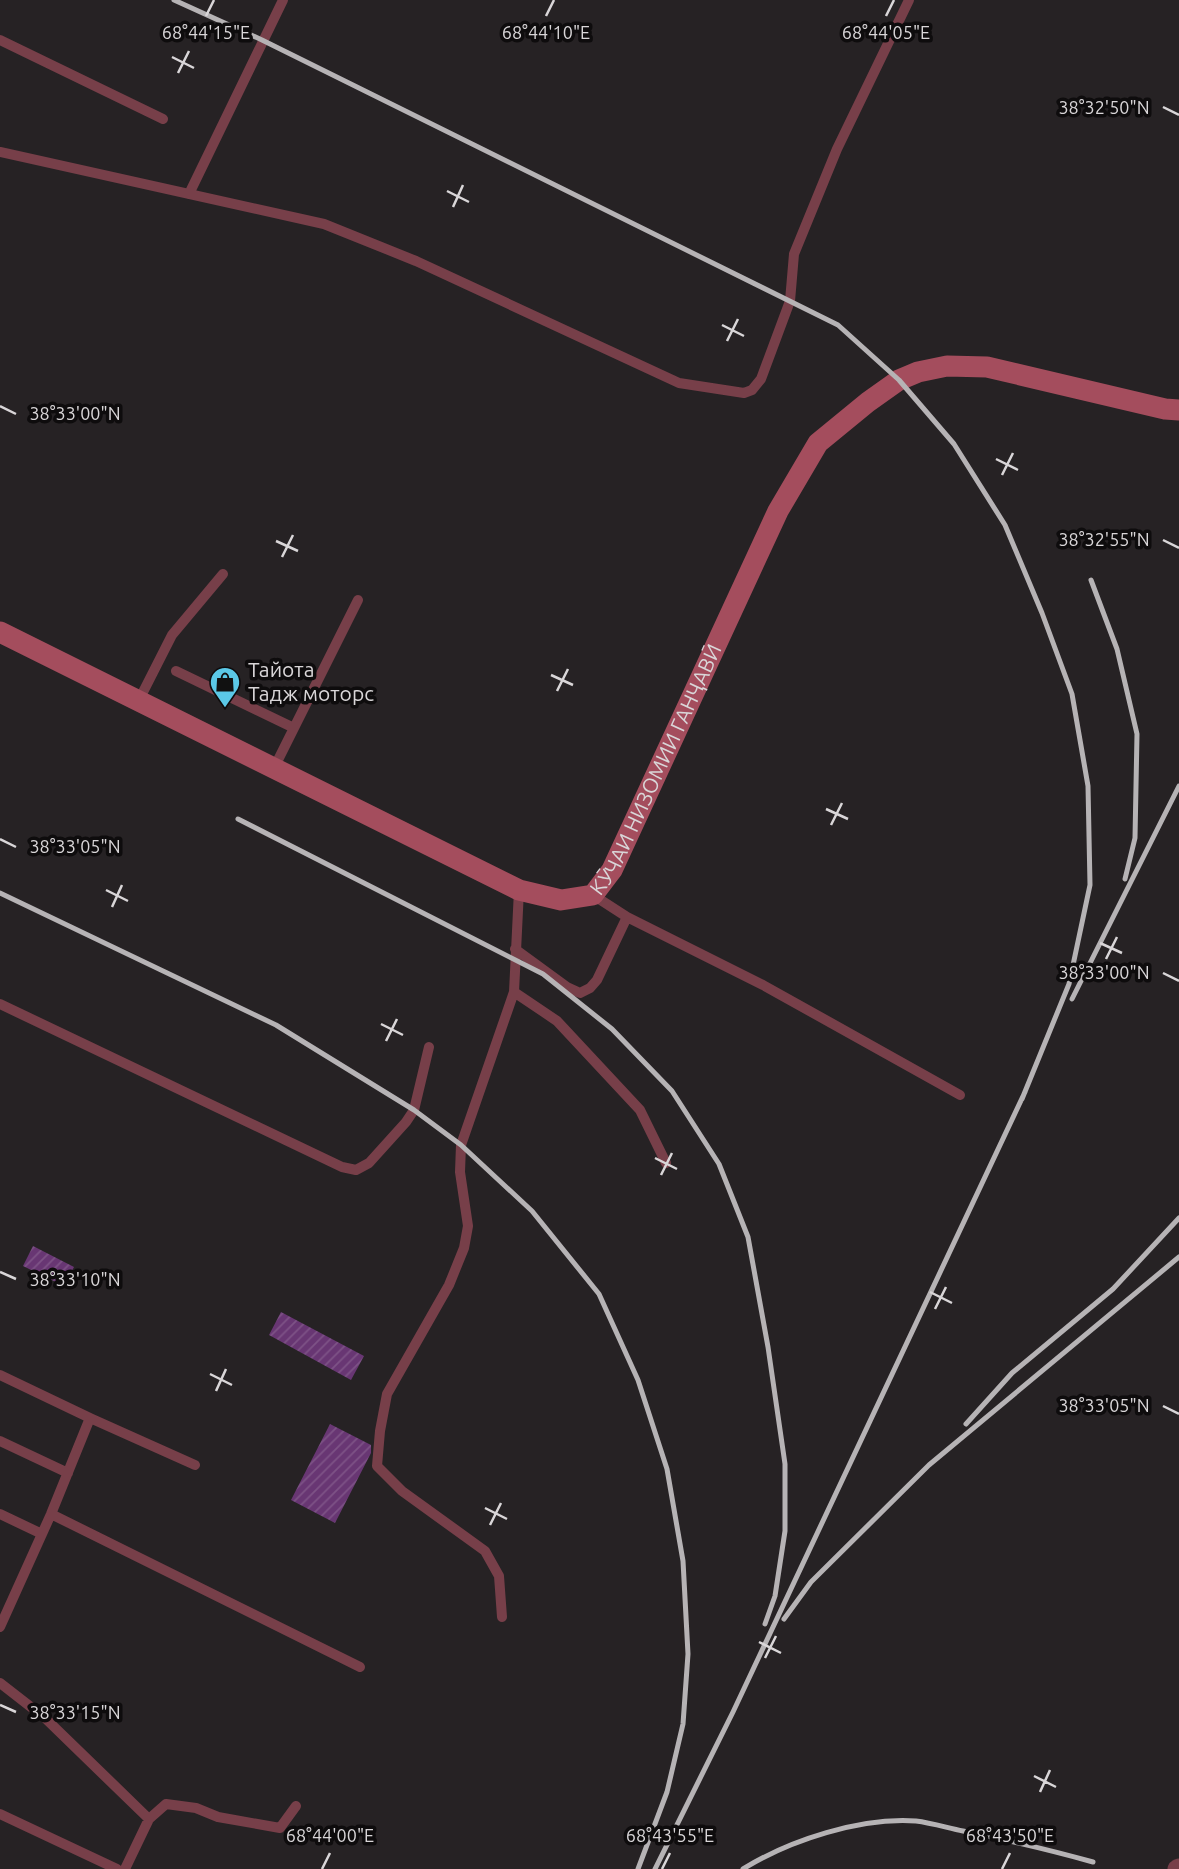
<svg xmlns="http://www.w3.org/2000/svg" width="1179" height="1869" viewBox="0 0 1179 1869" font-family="Ubuntu,sans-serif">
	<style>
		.building { fill: url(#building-hatch) }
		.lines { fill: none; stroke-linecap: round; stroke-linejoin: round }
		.lane { stroke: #773f49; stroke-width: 10 }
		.street { stroke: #773f49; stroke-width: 19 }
		.secondary { stroke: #a44d5d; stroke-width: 21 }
		.rail { stroke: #b6b3b5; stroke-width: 5 }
		.ticks { fill: none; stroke: #d9d6d8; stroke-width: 2.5 }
		.labels { text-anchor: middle; stroke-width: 7; stroke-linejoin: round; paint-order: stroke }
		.poi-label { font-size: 21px; fill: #d9d6d8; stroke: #0e0c0d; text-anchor: start }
		.street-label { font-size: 21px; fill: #d9d6d8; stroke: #0e0c0d }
		.ticks-label { font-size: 18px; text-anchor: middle; fill: #d9d6d8; stroke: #0e0c0d; stroke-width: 7; stroke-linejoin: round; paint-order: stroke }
	</style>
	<defs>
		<pattern id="building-hatch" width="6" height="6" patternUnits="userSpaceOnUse" patternTransform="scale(1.75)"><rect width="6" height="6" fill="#683673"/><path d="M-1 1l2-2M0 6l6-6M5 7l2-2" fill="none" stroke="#7d5286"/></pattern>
	</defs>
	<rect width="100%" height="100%" fill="#262224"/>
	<!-- building -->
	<path class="building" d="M33 1246 74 1267 64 1286 23 1266Z
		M281 1312 364 1356 351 1380 269 1335Z
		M330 1424 371 1445V1453L335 1523 291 1500Z"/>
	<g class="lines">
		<!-- lane -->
		<path class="lane" d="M0 40 163 119
			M0 152 324 224 416 261 679 383 744 393 752 390 761 379 790 301 794 254 837 149 909 0
			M189 194 283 0
			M176 671 294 728
			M139 700 172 635 223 574
			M274 768 358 600
			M593 895 627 917 763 985 960 1095
			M515 949 567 987 580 993 590 988 597 980 627 917
			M514 992 557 1021 640 1110 666 1163
			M0 1004 342 1167 356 1170 369 1163 406 1122 414 1110 429 1047
			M0 1375 90 1418 51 1514 0 1627
			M90 1418 195 1465
			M0 1441 68 1473
			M0 1514 42 1534
			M51 1514 360 1667
			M502 1617 499 1576 485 1551 402 1491 377 1466 380 1431 387 1394 449 1285 464 1248 468 1226 460 1172 461 1145 514 992 519 890
			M0 1683 45 1718 149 1819
			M0 1814 117 1869
			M125 1869 149 1819 166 1804 196 1808 218 1817 280 1828 296 1806"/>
		<!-- street -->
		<path class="street" d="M1177 1869 1179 1868"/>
		<!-- secondary -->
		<path class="secondary" id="s1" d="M0 632 519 890 561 900 593 895 612 870 778 511 818 443 868 402 899 380 918 372 947 366 987 367 1165 409 1179 410"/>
		<!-- rail -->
		<path class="rail" d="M174 0 262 40 838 325 899 380 954 444 1005 525 1042 613 1072 694 1088 786 1090 885 1069 984 1022 1099
			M1091 580 1117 649 1137 734 1135 838 1125 879
			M238 819 543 974 612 1029 672 1091 719 1164 748 1237 768 1347 785 1464V1531L775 1596 765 1624
			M0 893 276 1025 414 1110 461 1145 532 1211 599 1294 638 1380 667 1469 683 1561 688 1654 683 1724 667 1792 638 1869
			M1072 999 1179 786
			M966 1424 1012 1373 1113 1289 1179 1218
			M784 1619 811 1582 929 1465 1179 1257
			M655 1869 733 1712 1025 1092
			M743 1869C790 1840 861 1817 916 1821 932 1823 948 1828 963 1831 1007 1840 1050 1850 1093 1862"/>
	</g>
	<!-- ticks -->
	<path class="ticks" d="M206 16 214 0M546 16 554 0M886 16 894 0M172 57 194 68M178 73 189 51M1163 107 1179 115M447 191 469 202M453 207 463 185M722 325 744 336M727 341 738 319M0 406 16 414M996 459 1018 470M1002 475 1013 453M1163 540 1179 548M276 541 298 551M282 557 293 535M551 675 573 685M557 691 568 669M826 809 848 819M831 825 842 803M0 839 16 847M106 890 128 901M112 907 122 885M1100 943 1122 953M1106 959 1117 937M1163 973 1179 981M381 1024 403 1035M386 1041 397 1019M655 1158 677 1169M661 1175 672 1153M0 1272 16 1279M930 1292 952 1303M935 1309 946 1287M210 1374 232 1385M216 1391 226 1369M1163 1406 1179 1414M485 1508 507 1519M490 1525 501 1503M759 1642 781 1653M765 1658 776 1636M0 1705 16 1712M1034 1776 1056 1787M1040 1792 1050 1770M322 1869 330 1853M662 1869 670 1853M1002 1869 1010 1853"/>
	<!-- icons -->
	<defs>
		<g id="shop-pin" transform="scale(1.575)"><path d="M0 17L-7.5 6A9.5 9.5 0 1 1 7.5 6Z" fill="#5bc8e7" stroke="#0e0c0d"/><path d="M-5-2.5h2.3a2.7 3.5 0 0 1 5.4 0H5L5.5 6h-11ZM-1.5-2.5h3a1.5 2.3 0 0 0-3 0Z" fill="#111"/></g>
	</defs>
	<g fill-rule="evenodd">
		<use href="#shop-pin" x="225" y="682"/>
	</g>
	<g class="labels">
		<!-- poi labels -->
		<g class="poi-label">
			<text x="248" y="677">Тайота<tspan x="248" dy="24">Тадж моторс</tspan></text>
		</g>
		<!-- street labels -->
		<g class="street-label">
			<text dy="7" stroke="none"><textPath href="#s1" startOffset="796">КӮЧАИ НИЗОМИИ ГАНҶАВӢ</textPath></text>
		</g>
	</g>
	<g class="ticks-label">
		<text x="206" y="39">68°44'15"E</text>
		<text x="546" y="39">68°44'10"E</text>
		<text x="886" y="39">68°44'05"E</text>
		<text x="1104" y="114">38°32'50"N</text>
		<text x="75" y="420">38°33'00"N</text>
		<text x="1104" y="546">38°32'55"N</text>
		<text x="75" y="853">38°33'05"N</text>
		<text x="1104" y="979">38°33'00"N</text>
		<text x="75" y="1286">38°33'10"N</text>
		<text x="1104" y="1412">38°33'05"N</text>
		<text x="75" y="1719">38°33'15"N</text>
		<text x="330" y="1842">68°44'00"E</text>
		<text x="670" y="1842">68°43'55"E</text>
		<text x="1010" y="1842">68°43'50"E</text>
	</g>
</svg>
